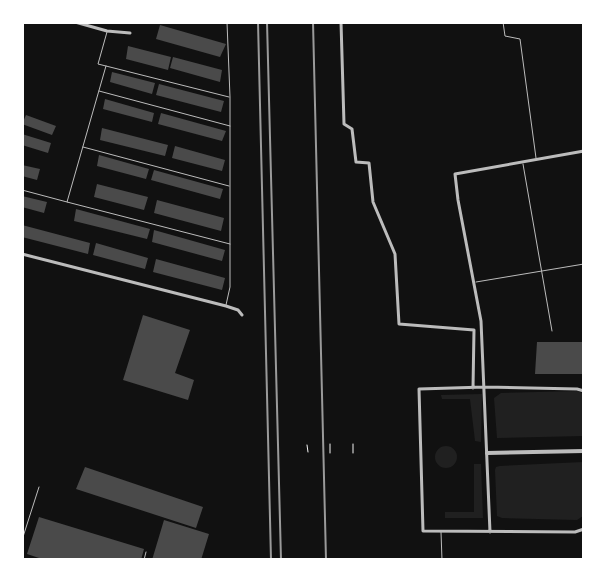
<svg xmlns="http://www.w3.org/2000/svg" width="606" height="582" viewBox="0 0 606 582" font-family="Inter,sans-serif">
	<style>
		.green { fill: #202020 }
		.building { fill: #4a4a4a }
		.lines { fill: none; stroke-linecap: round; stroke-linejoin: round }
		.path { stroke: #f5f5f5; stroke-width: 1 }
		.service { stroke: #bcbcbc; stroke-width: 1 }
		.minor { stroke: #bcbcbc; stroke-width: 3 }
		.tertiary { stroke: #bcbcbc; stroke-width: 4 }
		.rail { stroke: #9a9a9a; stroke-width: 2 }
	</style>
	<rect width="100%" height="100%" fill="#111"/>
	<!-- green -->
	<path class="green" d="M578 391 583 394V436L497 438 494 398 501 393Z
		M482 394 481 442 475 441 470 399H442L441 395Z
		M435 457a11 11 0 1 1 22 0a11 11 0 1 1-22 0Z
		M583 462V516L577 520 502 518 497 516 495 470 496 467 500 466Z
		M474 464H481L483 518H445V512H474Z"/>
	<!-- building -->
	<path class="building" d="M160 25 226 44 220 57 156 39Z
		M128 46 171 57 168 70 126 59Z
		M173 57 222 70 220 82 170 68Z
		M112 72 155 83 152 94 110 82Z
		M159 84 224 101 221 112 156 95Z
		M105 99 154 113 152 122 103 109Z
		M161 113 226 131 222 141 158 124Z
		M26 115 56 126 52 135 22 124Z
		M102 128 168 145 165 156 100 140Z
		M22 134 51 143 48 153 22 145Z
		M175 146 225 160 222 171 172 158Z
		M99 155 149 169 146 179 97 166Z
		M22 165 40 169 37 180 22 176Z
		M154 170 223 189 220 199 151 180Z
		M97 184 148 197 144 210 94 197Z
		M22 196 47 202 44 213 22 207Z
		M157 200 224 218 221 231 154 213Z
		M76 209 150 229 147 239 74 221Z
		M22 225 90 243 88 254 22 237Z
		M154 230 225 250 222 261 152 242Z
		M96 243 148 258 145 269 93 255Z
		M156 259 225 278 222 290 153 272Z
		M143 315 190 330 175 373 194 380 188 400 123 380Z
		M537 342H584V374H535Z
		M85 467 203 507 196 528 76 489Z
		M39 517 144 549 141 560H45L27 554Z
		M164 520 209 534 201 560H152Z"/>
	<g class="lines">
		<!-- path -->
		<path class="path" d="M330 444V453
			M353 444V453
			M307 445 308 452"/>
		<!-- service -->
		<path class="service" d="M503 22 505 36 520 39 536 158
			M107 32 98 64 229 97
			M106 66 67 202 230 244
			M99 91 230 126
			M83 147 229 186
			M523 164 552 331
			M22 190 67 202
			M476 282 584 264
			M226 305 230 287V97L227 22
			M441 532 442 560
			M22 540 39 487
			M144 560 146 552"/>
		<!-- minor -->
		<path class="minor" d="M75 22 107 31 130 33
			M341 22 344 124 352 129 356 162 369 163 373 202 395 254 399 324 474 330 473 388
			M22 254 226 306 238 310 242 315
			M584 391 577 389 485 387 419 389 423 531 575 532 584 529
			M490 532 481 321 458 200 455 174 584 151"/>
		<!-- tertiary -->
		<path class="tertiary" d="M487 453 584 451"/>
		<!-- rail -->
		<path class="rail" d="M258 22 271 560
			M267 22 281 560
			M313 22 326 560"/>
	</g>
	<!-- border -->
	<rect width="606" height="582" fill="none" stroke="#ffffff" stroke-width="48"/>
</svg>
